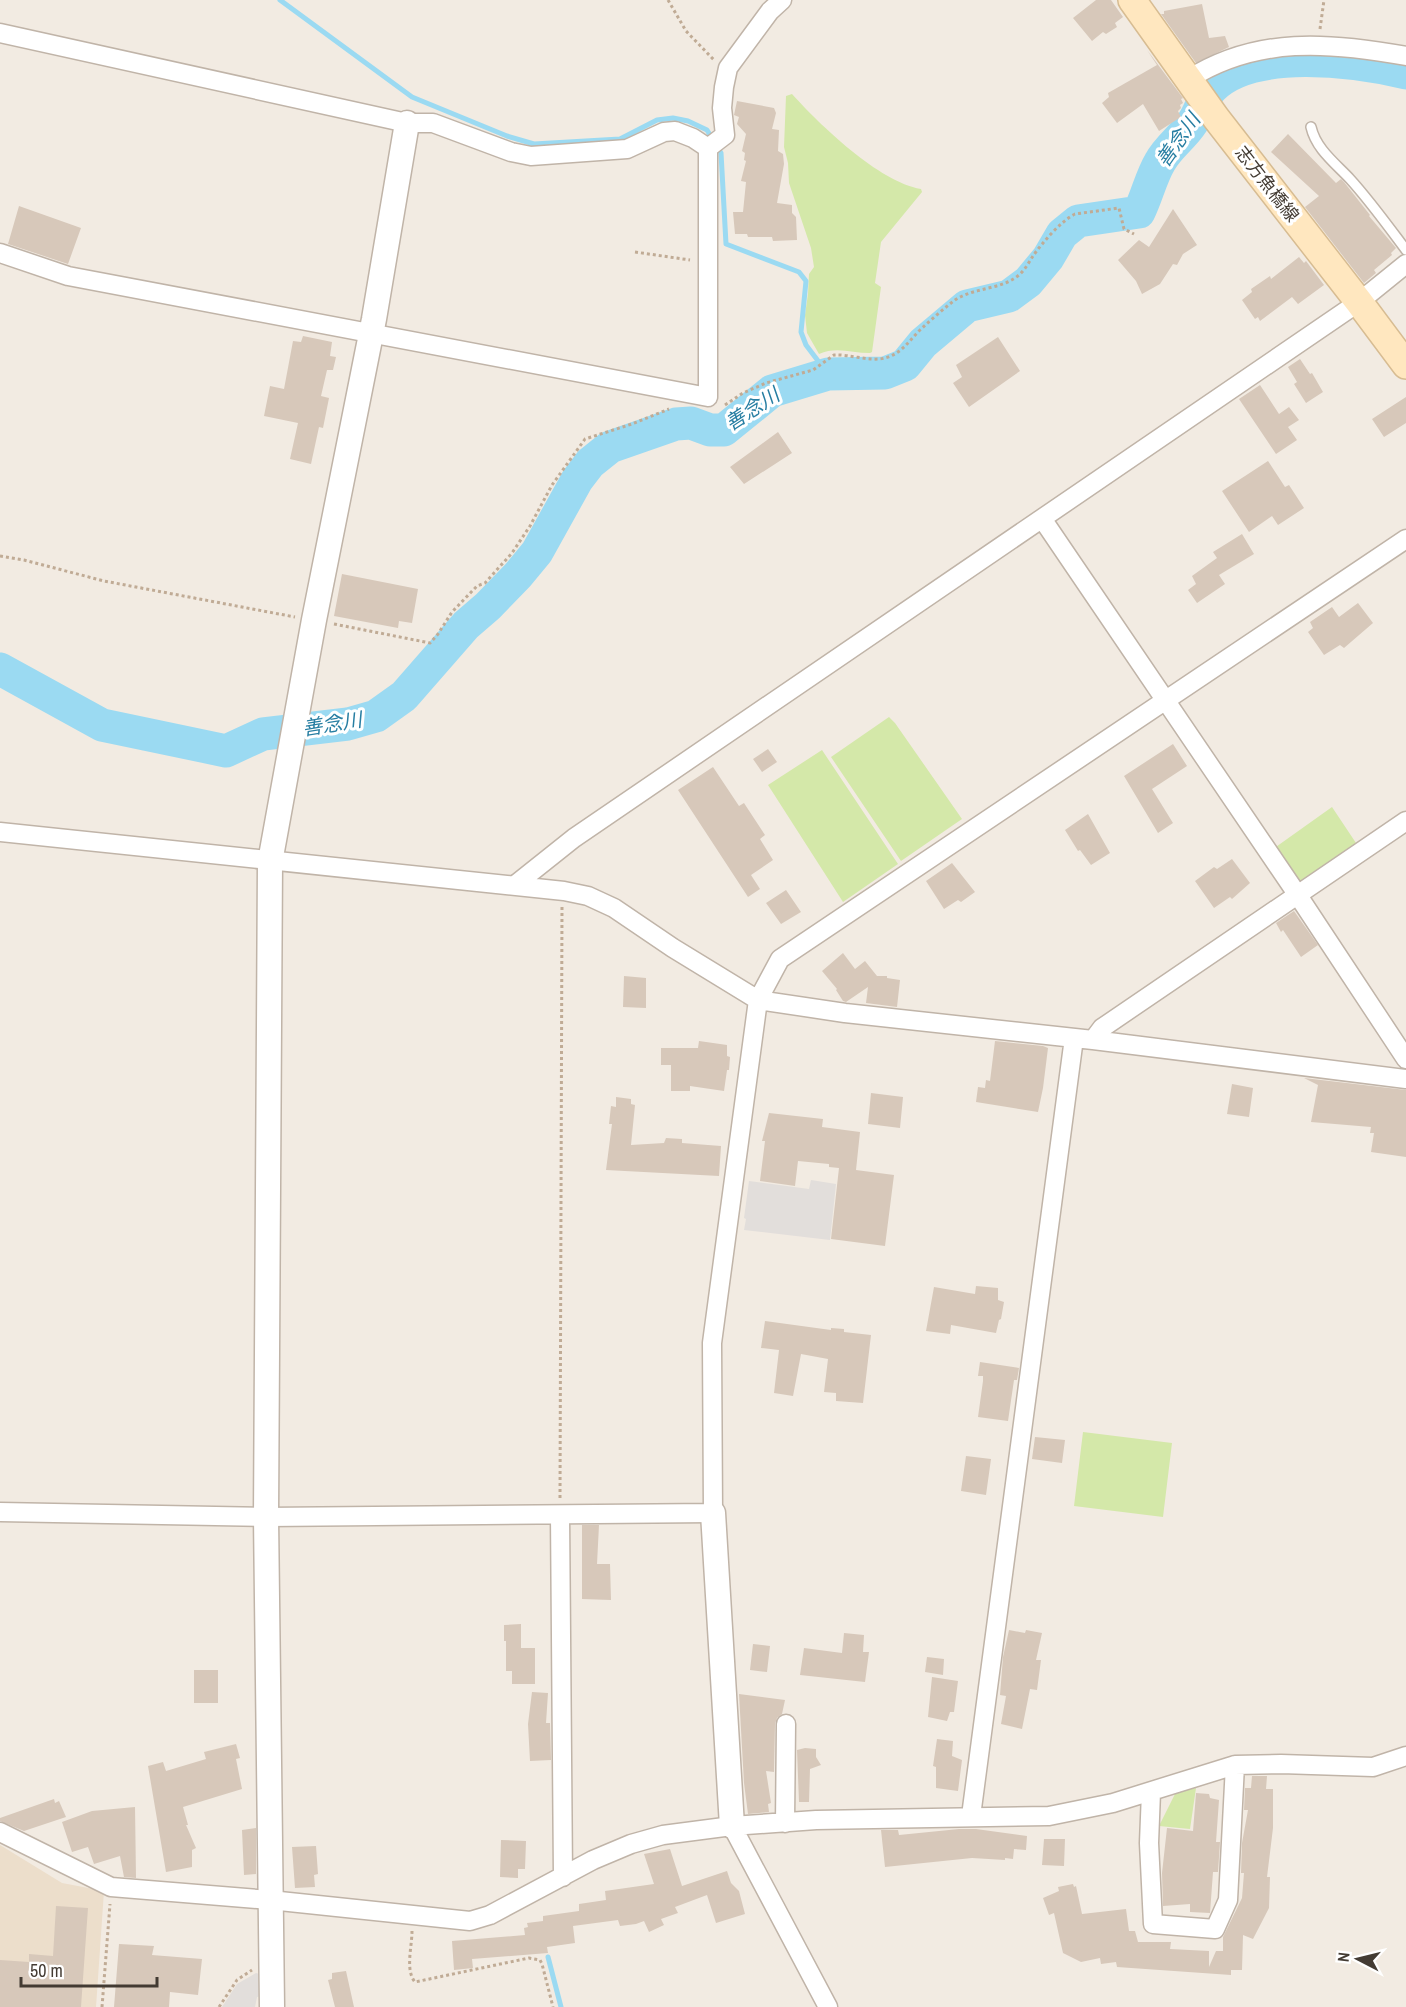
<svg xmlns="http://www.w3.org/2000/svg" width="1406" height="2007" viewBox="0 0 1406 2007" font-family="'Archivo Narrow','Noto Sans JP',sans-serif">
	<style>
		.education { fill: #ecdecb }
		.green { fill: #d4e8a9 }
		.parking { fill: #e2dedb }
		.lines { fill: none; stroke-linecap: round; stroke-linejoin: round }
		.stream { stroke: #9bdaf2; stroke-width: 5 }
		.river { stroke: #9bdaf2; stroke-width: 33 }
		.building { fill: #d7c8ba }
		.service-casing { stroke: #c0b4a8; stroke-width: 12 }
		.minor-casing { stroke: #c0b4a8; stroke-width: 21 }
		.tertiary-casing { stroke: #c0b4a8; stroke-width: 27 }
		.secondary-casing { stroke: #d7bc92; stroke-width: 30 }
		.path { stroke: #c0ab95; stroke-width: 3; stroke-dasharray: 3 3; stroke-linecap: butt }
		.service { stroke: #fff; stroke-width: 9 }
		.minor { stroke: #fff; stroke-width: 18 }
		.tertiary { stroke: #fff; stroke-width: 24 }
		.secondary { stroke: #ffe7bf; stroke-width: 27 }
		.labels { text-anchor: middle; stroke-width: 6; stroke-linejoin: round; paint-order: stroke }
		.street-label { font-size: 18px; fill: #433b33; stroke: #fff }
		.water-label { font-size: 20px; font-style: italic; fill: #277ea2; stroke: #fff }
	</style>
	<rect width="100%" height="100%" fill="#f2ebe2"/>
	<!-- education -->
	<path class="education" d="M0 1845 62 1883 104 1891 96 2007H0Z"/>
	<!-- green -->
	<path class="green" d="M792 94C820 125 879 182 921 189L922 192 881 242 875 283 881 287 872 352 870 353C852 353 836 346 819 354L807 333 805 315 808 294 809 274 814 267 811 248 789 183 788 163 784 147 786 96Z
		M889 717 895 723 962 819 901 861 831 757Z
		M822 750 898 864 843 902 768 785Z
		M1332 807 1358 846 1302 885 1273 849Z
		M1083 1432 1172 1443 1163 1517 1074 1506Z
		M1196 1788 1190 1829 1159 1826 1176 1792Z"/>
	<!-- parking -->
	<path class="parking" d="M811 1180 836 1184 830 1240 744 1230 746 1219 744 1218 749 1181 809 1189Z
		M256 1973 263 1975 262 1996 257 1997 255 2007H222L237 1984Z"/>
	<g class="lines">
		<!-- stream -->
		<path class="stream" d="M280 0 412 97 507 136 534 144 620 139 657 120 673 118 688 121 707 130 721 153 726 244 799 272 806 281 801 332 806 345 828 374
			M548 1957 561 2007"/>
		<!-- river -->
		<path class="river" d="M0 669 102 725 226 751 263 734 348 724 376 716 404 696 466 625 488 606 518 575 537 552 577 480 590 463 610 447 676 424 691 423 710 430H724L772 391 828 374 885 373 905 365 923 343 967 306 1009 296 1028 282 1048 258 1062 234 1078 221 1139 212C1147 196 1151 177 1160 162 1168 147 1183 137 1192 123 1200 113 1203 97 1212 88 1253 47 1355 61 1406 73"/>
	</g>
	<!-- building -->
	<path class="building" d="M1096 0H1111L1123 17 1115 23 1117 27 1106 34 1103 32 1092 41 1073 18Z
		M1202 4 1209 38 1225 36 1229 47 1196 63 1161 14H1164V11Z
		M1147 50 1183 98 1181 99 1183 103 1180 105 1181 108 1178 111 1181 117 1159 131 1143 104 1117 123 1102 103 1109 97 1108 93 1157 65Z
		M737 101 774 108 776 113 772 129 779 130 778 151 783 154 784 164 777 203 792 205V213L796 217 797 240 773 241 772 237H748L747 234H735L733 212H743L746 182 741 181 746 161 744 160 745 153 742 151 746 134 737 124 739 117 734 115Z
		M1288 134 1336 183 1341 179 1344 182 1370 215 1369 216 1396 248 1391 253 1392 255 1374 270 1376 273 1364 283 1305 207 1319 196 1271 152Z
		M19 206 81 228 68 264 8 244Z
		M1173 209 1197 245 1183 254 1177 265 1173 264 1160 284 1142 294 1136 281 1118 260 1139 240 1149 247Z
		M1299 257 1304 263 1306 261 1324 285 1298 304 1292 297 1260 321 1258 317 1255 319 1242 300 1252 292 1251 289 1270 276 1271 279Z
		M303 336 332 342 330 356 336 357 333 370H327L321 396 329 398 323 428 319 427 311 464 290 459 298 423 264 416 270 386 284 389 293 341 301 342Z
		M998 337 1020 371 969 407 953 383 962 377 956 365Z
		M1300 359 1310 374 1312 373 1323 392 1306 403 1294 384 1297 382 1288 367Z
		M1260 385 1279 414 1289 407 1299 420 1288 427 1297 440 1276 454 1239 399Z
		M1406 397V423L1384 437 1372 419Z
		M778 432 792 453 744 484 730 467Z
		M1268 461 1285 487 1289 485 1304 508 1278 525 1272 516 1249 532 1222 491Z
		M1242 534 1254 554 1219 575 1225 584 1197 603 1188 590 1196 584 1192 576 1217 558 1213 552Z
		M342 574 418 589 412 623 399 621 398 628 334 616Z
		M1358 603 1373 623 1344 648 1340 645 1324 655 1308 632 1313 628 1310 622 1332 607 1339 617Z
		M1173 744 1187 766 1152 789 1173 823 1158 833 1124 776Z
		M768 749 777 762 762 772 753 759Z
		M713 767 739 806 744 803 765 835 760 839 773 860 751 875 760 889 748 897 678 790Z
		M1088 814 1110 853 1091 865 1080 850 1078 851 1065 830Z
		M1232 859 1250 883 1232 899 1230 897 1214 908 1195 881 1214 867 1217 869Z
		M952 863 975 892 961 902 958 900 944 909 926 881Z
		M786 890 801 912 781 924 766 903Z
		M1294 911 1318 945 1301 957 1283 930 1281 932 1276 923Z
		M843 953 855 969 865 961 877 976H887V978L900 980 897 1007 866 1003 868 987 846 1002 843 1001 836 990 837 989 822 971Z
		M624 976 646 978V1008L623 1007Z
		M699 1041 727 1045V1056L730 1057 729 1070H727L724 1091 690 1086V1091H671V1065H661V1048H698Z
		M995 1041 1043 1046 1048 1048 1043 1088 1038 1112 976 1102 978 1087 985 1088 986 1080 990 1081Z
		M1304 1078 1406 1090V1157L1371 1152 1374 1133H1370L1371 1127 1311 1122 1318 1085Z
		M1232 1084 1253 1088 1249 1117 1227 1114Z
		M871 1093 903 1097 900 1128 868 1124Z
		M616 1097 631 1099V1104L635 1105 631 1145 664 1143 666 1138 682 1139V1143L721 1146 719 1176 606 1170 612 1124H609L611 1106 616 1107Z
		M769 1113 823 1119 822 1127 860 1132 856 1170 894 1175 885 1246 831 1239 839 1168 829 1167V1164L798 1161 795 1186 760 1181 765 1141H762Z
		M976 1286 998 1288V1300L1004 1302 1001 1319 999 1320 996 1333 951 1325 950 1334 926 1331 934 1287 975 1294Z
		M765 1321 831 1330V1328L844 1329V1332L871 1335 863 1403 836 1401V1393L824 1392 828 1359 801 1354 793 1396 774 1393 779 1350 761 1348Z
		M980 1362 1019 1368 1017 1380H1014L1008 1421 978 1417 983 1381V1376H978Z
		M1035 1437 1065 1440 1062 1463 1032 1459Z
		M966 1456 991 1459 986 1495 961 1491Z
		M582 1525H599L597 1564H610L611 1600 582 1599Z
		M521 1624V1648H535V1684H512V1671H506V1641H504V1625Z
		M1009 1630 1025 1633 1026 1630 1042 1633 1036 1660H1041L1037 1690 1030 1689 1022 1729 1001 1724 1006 1696 1000 1695 1003 1657Z
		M844 1633 864 1635 863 1652H869L865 1682 800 1675 804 1648 842 1653Z
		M753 1644 770 1646 767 1672 750 1670Z
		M927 1657 944 1659 943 1675 925 1672Z
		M194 1670H218V1703H194Z
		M932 1677 958 1681 954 1712H950L947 1721 928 1717Z
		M532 1692 548 1693 546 1723H550L551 1760 530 1761 528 1724Z
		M739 1694 785 1700 782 1714 777 1718 775 1724 774 1772 766 1771 771 1803 768 1804 769 1812 748 1814 744 1783Z
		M937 1739 953 1741 952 1756 962 1760 958 1791 936 1788V1767L933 1766Z
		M236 1744 240 1758 236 1759 242 1789 183 1807 188 1825H186L196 1848 192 1850V1867L166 1872 148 1766 163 1762 166 1771 206 1759 204 1752Z
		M805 1748 816 1749V1757L821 1765 810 1769 809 1802H799L797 1750Z
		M1252 1776H1267L1266 1789H1273V1828L1267 1877H1270L1269 1908 1253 1939 1243 1935 1242 1970H1231V1975L1117 1967 1116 1962 1101 1964 1100 1958 1081 1962 1063 1953 1054 1913 1049 1915 1043 1898 1059 1891 1058 1887 1073 1884 1074 1887 1076 1886 1082 1914 1126 1909 1129 1931H1135L1138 1942H1171L1170 1949 1209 1951V1967L1216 1951H1223V1937L1242 1898 1244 1873H1241L1242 1843 1248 1810H1244L1245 1788H1251Z
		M1196 1793 1209 1794 1210 1798 1219 1800 1216 1842H1220L1218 1872H1213L1210 1913 1190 1912V1904L1163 1906 1162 1873 1167 1828 1193 1831Z
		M54 1799 55 1803 59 1801 66 1817 24 1831 0 1821V1818Z
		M135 1807 136 1878 124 1877 120 1856 94 1864 88 1847 72 1852 62 1822 92 1811Z
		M256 1828V1874L244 1875 242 1830Z
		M959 1829H976L1027 1836 1026 1850 1014 1849 1013 1859 1005 1858V1860L972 1858 885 1867 881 1830H898L899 1835Z
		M1044 1839H1065L1064 1866 1042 1865Z
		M501 1840 526 1841 525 1869H518V1878L500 1877Z
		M316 1846 318 1874 314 1875 315 1887 295 1888 292 1847Z
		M670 1849 682 1886 727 1871 731 1883 739 1891 745 1914 716 1923 707 1895 675 1907 678 1913 661 1919 664 1925 649 1932 644 1921 636 1924 620 1926 618 1920 573 1926 575 1943 547 1947 548 1953 472 1959 473 1968 454 1970 452 1941 525 1935 524 1928 528 1927 527 1923 543 1921V1916L579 1911V1904L606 1900 605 1891 654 1884 644 1854Z
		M56 1906 88 1908 81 2007H0V1960L29 1962V1954L53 1956Z
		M119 1944 154 1946 152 1955 202 1959 198 1995 170 1992 169 2007H114Z
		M346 1971 354 2007H335L328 1980 332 1979V1973Z"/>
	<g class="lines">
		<!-- service casing -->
		<g class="service-casing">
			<path id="service" d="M1311 127C1316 149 1335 163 1350 179 1370 201 1388 226 1406 250"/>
		</g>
		<!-- minor casing -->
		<g class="minor-casing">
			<path id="minor" d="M0 33 407 123H433L511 152 531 156 627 149 664 132 675 131 693 138 708 148
				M1189 79C1257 36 1330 42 1406 56
				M0 253 68 276 708 397V148L725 135 722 108 724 87 728 68 770 11 782 0
				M1043 520 1297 894 1406 1059
				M0 832 564 891 588 896 614 908 673 948 758 1000 845 1013 1093 1040 1406 1079
				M515 885 574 838 1359 302 1406 264
				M1093 1040 1102 1028 1406 821
				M0 1512 266 1517 713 1513 712 1343 758 1000 780 959 1406 539
				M560 1515 563 1877
				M1151 1792 1149 1843 1153 1924 1215 1929 1228 1900 1235 1765
				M971 1816 1074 1038
				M785 1823 786 1724
				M732 1826 828 2007
				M0 1832 111 1887 270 1900 470 1921 490 1915 593 1860 631 1844 663 1835 732 1826 816 1820 1049 1816 1113 1803 1235 1765 1281 1764 1373 1767 1406 1756"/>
		</g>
		<!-- tertiary casing -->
		<g class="tertiary-casing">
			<path id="tertiary" d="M713 1513 732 1826
				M272 2007 266 1517 270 862 314 620 374 319 407 123"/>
		</g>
		<!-- secondary casing -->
		<g class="secondary-casing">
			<path id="secondary" d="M1132 0 1216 118 1359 302 1406 365"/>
		</g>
		<!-- path -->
		<path class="path" d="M668 0 686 31 714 60
			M1320 29 1324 0
			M635 252 690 260
			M725 405 743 393 766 383 813 370 834 355C849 354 871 362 885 358 901 354 909 341 920 330 931 320 943 309 955 300 975 287 1001 290 1019 275 1025 270 1029 262 1033 256 1042 243 1061 221 1075 214L1119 208 1124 229 1134 234
			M0 556 24 560 104 581 295 617
			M334 624 430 643 438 634 452 612 477 586 485 583 512 553 530 526 552 485 585 439 632 424 669 409
			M560 1498 562 907
			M412 1931C412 1947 405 1970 415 1982L529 1958 540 1960 542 1964 553 2007
			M102 2007 110 1904
			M219 2007 237 1980 252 1970"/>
		<!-- service -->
		<use href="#service" class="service"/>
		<!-- minor -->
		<use href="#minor" class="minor"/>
		<!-- tertiary -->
		<use href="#tertiary" class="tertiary"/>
		<!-- secondary -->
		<use href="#secondary" class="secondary"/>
	</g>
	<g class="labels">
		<!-- street labels -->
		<g class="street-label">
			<text transform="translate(1267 184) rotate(52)" y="6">志方魚橋線</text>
		</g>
		<!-- water labels -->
		<g class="water-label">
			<text transform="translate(1178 140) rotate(-55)" y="7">善念川</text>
			<text transform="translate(752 409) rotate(-33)" y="7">善念川</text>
			<text transform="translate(332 724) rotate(-9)" y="7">善念川</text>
		</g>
	</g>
	<!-- north arrow -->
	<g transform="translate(1358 1959) rotate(277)" stroke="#ffffff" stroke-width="4.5" paint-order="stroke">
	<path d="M0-4.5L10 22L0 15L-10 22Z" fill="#433b33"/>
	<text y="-9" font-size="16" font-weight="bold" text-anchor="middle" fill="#433b33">N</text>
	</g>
	<!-- scale -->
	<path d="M21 1977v9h136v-9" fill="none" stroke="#433b33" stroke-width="3"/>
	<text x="30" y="1977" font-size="18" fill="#433b33" stroke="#ffffff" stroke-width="4.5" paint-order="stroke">50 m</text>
</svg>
